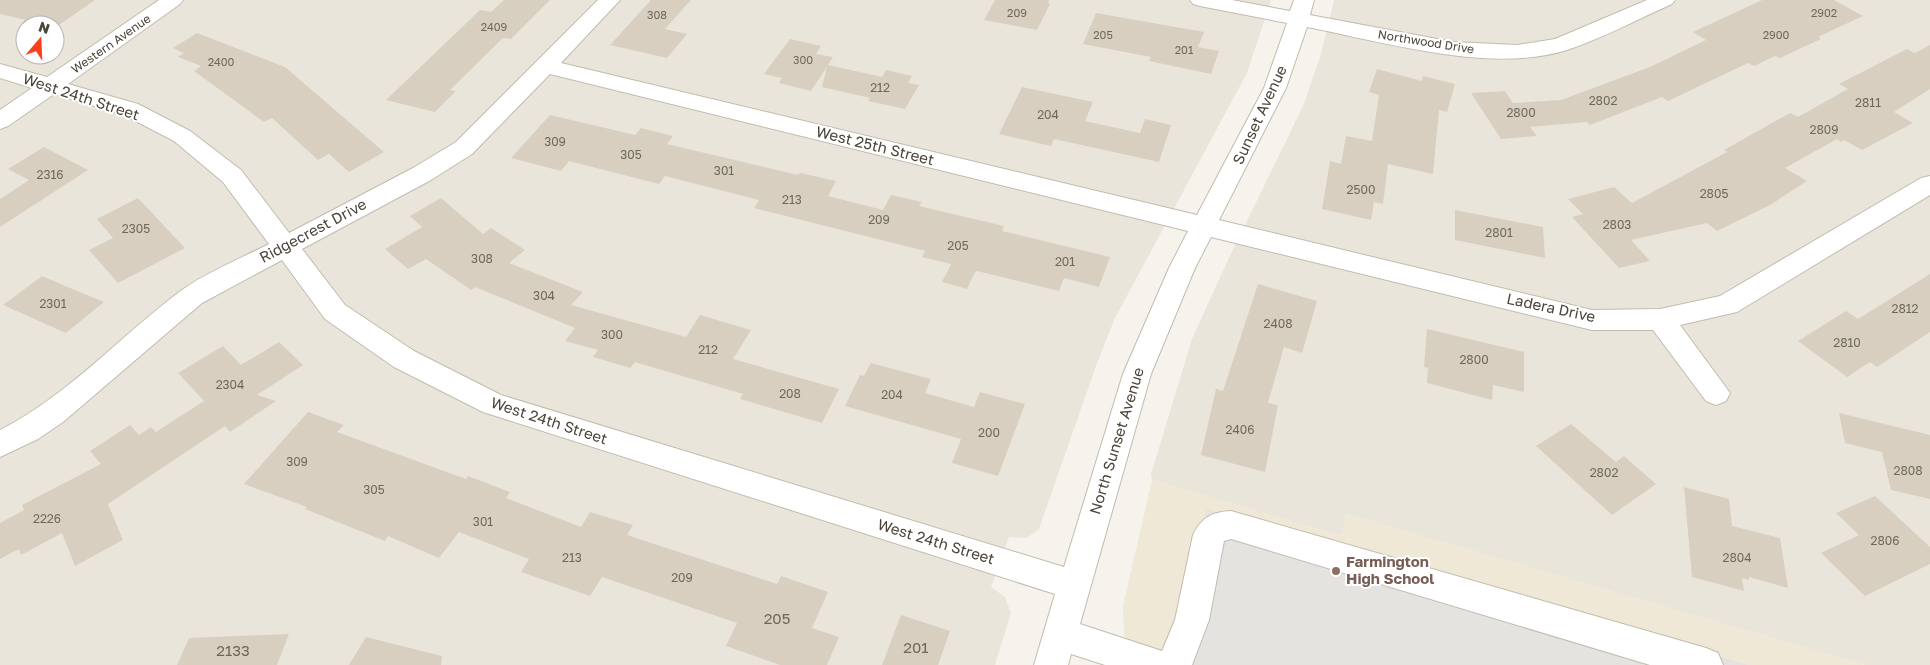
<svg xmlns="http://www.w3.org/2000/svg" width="1930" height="665" viewBox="0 0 1930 665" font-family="'Golos Text',sans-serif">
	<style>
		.residential { fill: #eae5da; fill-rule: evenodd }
		.education { fill: #efe8d6 }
		.parking { fill: #e5e3e0 }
		.building { fill: #d8cfc1 }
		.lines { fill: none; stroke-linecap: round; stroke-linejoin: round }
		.minor-casing { stroke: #c2bbae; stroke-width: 2 }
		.minor { fill: #fff; fill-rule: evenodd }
		.education-dot { fill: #8d6e63; stroke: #fff; stroke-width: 2 }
		.labels { text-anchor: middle; stroke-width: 4; stroke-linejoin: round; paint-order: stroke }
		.far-number-label { font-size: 11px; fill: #6e675b }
		.far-street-label { font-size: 12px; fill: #4b4439; stroke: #fff }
		.number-label { font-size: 12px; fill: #6e675b }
		.street-label { font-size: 15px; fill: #4b4439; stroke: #fff }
		.education-label { font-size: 15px; font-weight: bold; fill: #785e54; stroke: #fff; text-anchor: start }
		.near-number-label { font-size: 15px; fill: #6e675b }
	</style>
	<rect width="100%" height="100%" fill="#f6f3ec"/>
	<!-- residential -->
	<path class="residential" d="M0 0H1271L1247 73 1115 318 1097 363 1039 529 1027 538 1009 537 991 587 1005 597 1011 613 995 665H0ZM25 25H55V55H25Z
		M1334 0H1930V665H1865L1346 514 1342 536 1152 480 1151 474 1192 339 1227 262 1304 104 1321 54Z"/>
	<!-- education -->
	<path class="education" d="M1152 480 1342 536 1346 514 1865 665H1126L1123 606Z"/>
	<!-- parking -->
	<path class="parking" d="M1207 509 1749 665H1167Z"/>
	<!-- building -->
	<path class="building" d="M0 0H95L56 27 0 14Z
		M504 0H550L511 39 503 38 450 90 456 91 435 112 386 100 480 10 491 12Z
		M651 0H691L665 29 687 34 667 58 610 45Z
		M995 0H1049L1048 3 1050 4 1037 30 984 20Z
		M1762 0H1834L1863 16 1818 37 1821 39 1780 58 1775 56 1754 66 1748 63 1668 101 1662 97 1590 125 1587 122 1530 127 1537 136 1501 139 1471 93 1505 91 1513 103 1561 100 1650 67 1706 40 1693 32Z
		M1096 13 1204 32 1198 47 1219 51 1211 74 1149 61 1151 57 1083 44Z
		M197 33 285 67 384 152 349 172 329 154 318 160 272 118 264 122 194 71 201 66 178 57 184 53 173 48Z
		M790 39 821 46 816 54 833 57 828 65 882 77 886 70 912 76 908 83 919 85 905 109 868 101 870 98 822 87 827 67 811 91 779 83 782 78 764 74Z
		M1930 45V89L1894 112 1913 123 1862 150 1844 140 1841 142 1837 139 1785 168 1807 181 1770 205 1717 231 1707 223 1631 240 1650 261 1619 268 1572 217 1583 214 1568 199 1614 187 1632 203 1727 152 1724 150 1790 113 1798 117 1848 89 1839 84 1907 49 1915 53Z
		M1377 69 1422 81 1423 76 1455 84 1447 112 1439 110 1433 174 1388 164 1383 204 1374 202 1371 220 1322 209 1330 161 1341 164 1346 136 1372 141 1379 95 1369 92Z
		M1022 87 1093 102 1085 121 1140 133 1145 119 1171 125 1159 162 1054 139 1051 146 999 134Z
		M550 115 635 135 641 128 673 136 667 144 798 175 800 173 836 181 828 196 883 210 891 195 922 202 919 206 1004 226 1002 231 1110 257 1099 287 1064 278 1059 291 977 271 975 272 967 289 942 282 951 264 922 257 925 251 754 208 759 200 665 176 659 184 569 161 561 171 511 158Z
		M44 147 88 170 0 227V199L29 180 8 169Z
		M138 198 185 248 118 283 89 250 113 238 97 219Z
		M441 198 483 234 491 228 525 250 509 263 583 292 571 305 686 337 700 315 751 330 733 359 839 389 822 423 740 399 743 394 635 362 630 368 593 357 598 350 565 341 575 328 475 287 471 290 426 259 408 269 385 249 422 227 410 216Z
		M1455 210 1543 227 1545 258 1455 240Z
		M1930 274V332L1877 367 1870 362 1847 377 1798 341 1846 311 1858 319Z
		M42 276 70 288 104 302 66 333 3 305Z
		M1258 284 1317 301 1302 353 1284 347 1268 403 1278 405 1265 472 1201 455 1216 389 1223 391Z
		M1427 329 1524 352V392L1493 385 1492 400 1427 383 1428 368 1424 367Z
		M279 342 303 365 257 395 276 401 230 432 225 426 108 504 123 540 75 566 62 533 21 555 19 549 0 559V523L24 510 22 505 101 464 90 451 130 425 139 435 151 427 156 432 204 401 178 373 223 346 241 365Z
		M871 363 931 379 925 393 974 407 980 392 1025 404 998 476 952 463 961 439 845 406 860 375 864 376Z
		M308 412 344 425 337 432 466 479 468 476 510 492 506 498 581 527 590 512 633 525 627 535 777 584 781 576 828 592 812 628 839 637 827 665H780L726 646 737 623 602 577 590 596 521 572 529 559 459 532 439 558 388 536 385 541 305 509 307 507 244 484Z
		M1839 413 1930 435V499L1891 490 1882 452 1845 443Z
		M1571 424 1616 462 1624 456 1656 484 1612 515 1536 446Z
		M1684 487 1729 499 1732 526 1780 538 1788 588 1749 577V580L1742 578 1744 591 1692 577Z
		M1875 496 1930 547V564L1865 596 1821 553 1859 535 1836 513Z
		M901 615 950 631 938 665H882Z
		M289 634 277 665H177L189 638Z
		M366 637 442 656 441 665H349Z"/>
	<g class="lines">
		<!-- minor casing -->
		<g class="minor-casing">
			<path id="minor" d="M159 0H183L180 4 68 84 138 104 190 131 241 170 289 233 413 168 456 142 598 0H620L561 63 1197 215 1264 88 1287 23 1200 6 1193 4 1190 0H1232L1290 11 1294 0H1314L1310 15 1453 42 1517 45 1555 39 1647 0H1675L1672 4C1638 19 1603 38 1567 50 1491 74 1384 42 1307 27L1286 88 1219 220 1592 310 1660 309 1720 296 1921 178 1930 176V195L1737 312 1680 325 1730 393 1726 401 1716 405 1706 401 1653 330H1592L1211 237 1195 268 1151 374 1080 624 1162 651 1175 620 1193 535C1202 517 1212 512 1231 511L1706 648 1718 653 1723 665H1650L1231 539 1224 541 1209 620 1192 665H1105L1071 654 1068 665H1034L1055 594 483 412 394 367 325 319 282 260 202 303 63 422 38 439 0 457V430C69 395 120 336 182 290 207 272 242 258 269 244L223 182 174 141 122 114 54 94 8 126 0 129V110L32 88 0 78V64L47 77ZM550 74 1188 231 1169 268 1123 374 1064 567 501 395 414 351 345 305 302 249 431 180 472 154Z"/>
		</g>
		<!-- minor -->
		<use href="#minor" class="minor"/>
	</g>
	<!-- markers -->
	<circle class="education-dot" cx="1336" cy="571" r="5"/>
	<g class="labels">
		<!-- far-number labels -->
		<g class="far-number-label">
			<text x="1017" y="17">209</text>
			<text x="1824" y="17">2902</text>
			<text x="657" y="19">308</text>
			<text x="494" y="31">2409</text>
			<text x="1103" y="39">205</text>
			<text x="1776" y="39">2900</text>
			<text x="1184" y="54">201</text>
			<text x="803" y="64">300</text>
			<text x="221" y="66">2400</text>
		</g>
		<!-- far-street labels -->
		<g class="far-street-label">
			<text transform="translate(1426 42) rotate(9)" y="4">Northwood Drive</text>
			<text transform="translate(111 44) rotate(-35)" y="4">Western Avenue</text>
		</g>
		<!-- number labels -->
		<g class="number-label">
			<text x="880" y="92">212</text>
			<text x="1603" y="105">2802</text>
			<text x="1868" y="107">2811</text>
			<text x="1521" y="117">2800</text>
			<text x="1048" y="119">204</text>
			<text x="1824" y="134">2809</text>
			<text x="555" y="146">309</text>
			<text x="631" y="159">305</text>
			<text x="724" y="175">301</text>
			<text x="50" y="179">2316</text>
			<text x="1361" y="194">2500</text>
			<text x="1714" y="198">2805</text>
			<text x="792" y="204">213</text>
			<text x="879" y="224">209</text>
			<text x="1617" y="229">2803</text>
			<text x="136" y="233">2305</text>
			<text x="1499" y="237">2801</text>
			<text x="958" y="250">205</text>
			<text x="482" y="263">308</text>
			<text x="1065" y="266">201</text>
			<text x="544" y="300">304</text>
			<text x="53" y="308">2301</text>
			<text x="1905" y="313">2812</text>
			<text x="1278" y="328">2408</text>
			<text x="612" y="339">300</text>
			<text x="1847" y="347">2810</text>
			<text x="708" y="354">212</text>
			<text x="1474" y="364">2800</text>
			<text x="230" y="389">2304</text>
			<text x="790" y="398">208</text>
			<text x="892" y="399">204</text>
			<text x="1240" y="434">2406</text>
			<text x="989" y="437">200</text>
			<text x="297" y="466">309</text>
			<text x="1908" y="475">2808</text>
			<text x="1604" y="477">2802</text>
			<text x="374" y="494">305</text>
			<text x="47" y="523">2226</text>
			<text x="483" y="526">301</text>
			<text x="1885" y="545">2806</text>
			<text x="572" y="562">213</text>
			<text x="1737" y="562">2804</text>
			<text x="682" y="582">209</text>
		</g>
		<!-- street labels -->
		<g class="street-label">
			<text transform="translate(81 97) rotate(18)" y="5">West 24th Street</text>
			<text transform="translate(1260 115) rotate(-65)" y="5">Sunset Avenue</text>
			<text transform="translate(875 146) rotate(14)" y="5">West 25th Street</text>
			<text transform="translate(313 231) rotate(-28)" y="5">Ridgecrest Drive</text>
			<text transform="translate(1551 308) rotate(12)" y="5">Ladera Drive</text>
			<text transform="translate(549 421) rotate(18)" y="5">West 24th Street</text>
			<text transform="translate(1117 441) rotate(-73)" y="5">North Sunset Avenue</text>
			<text transform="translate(936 542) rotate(17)" y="5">West 24th Street</text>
		</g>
		<!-- education labels -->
		<g class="education-label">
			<text x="1346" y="567">Farmington<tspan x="1346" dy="17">High School</tspan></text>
		</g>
		<!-- near-number labels -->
		<g class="near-number-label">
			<text x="777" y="624">205</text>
			<text x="916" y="653">201</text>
			<text x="233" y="656">2133</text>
		</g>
	</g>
	<!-- north arrow -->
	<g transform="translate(40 40) rotate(19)"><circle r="24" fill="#ffffff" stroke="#b7b4b0"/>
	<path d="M0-4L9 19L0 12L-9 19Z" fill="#fc3f1d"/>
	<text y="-8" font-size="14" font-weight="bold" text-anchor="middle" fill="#4b4439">N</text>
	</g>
</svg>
